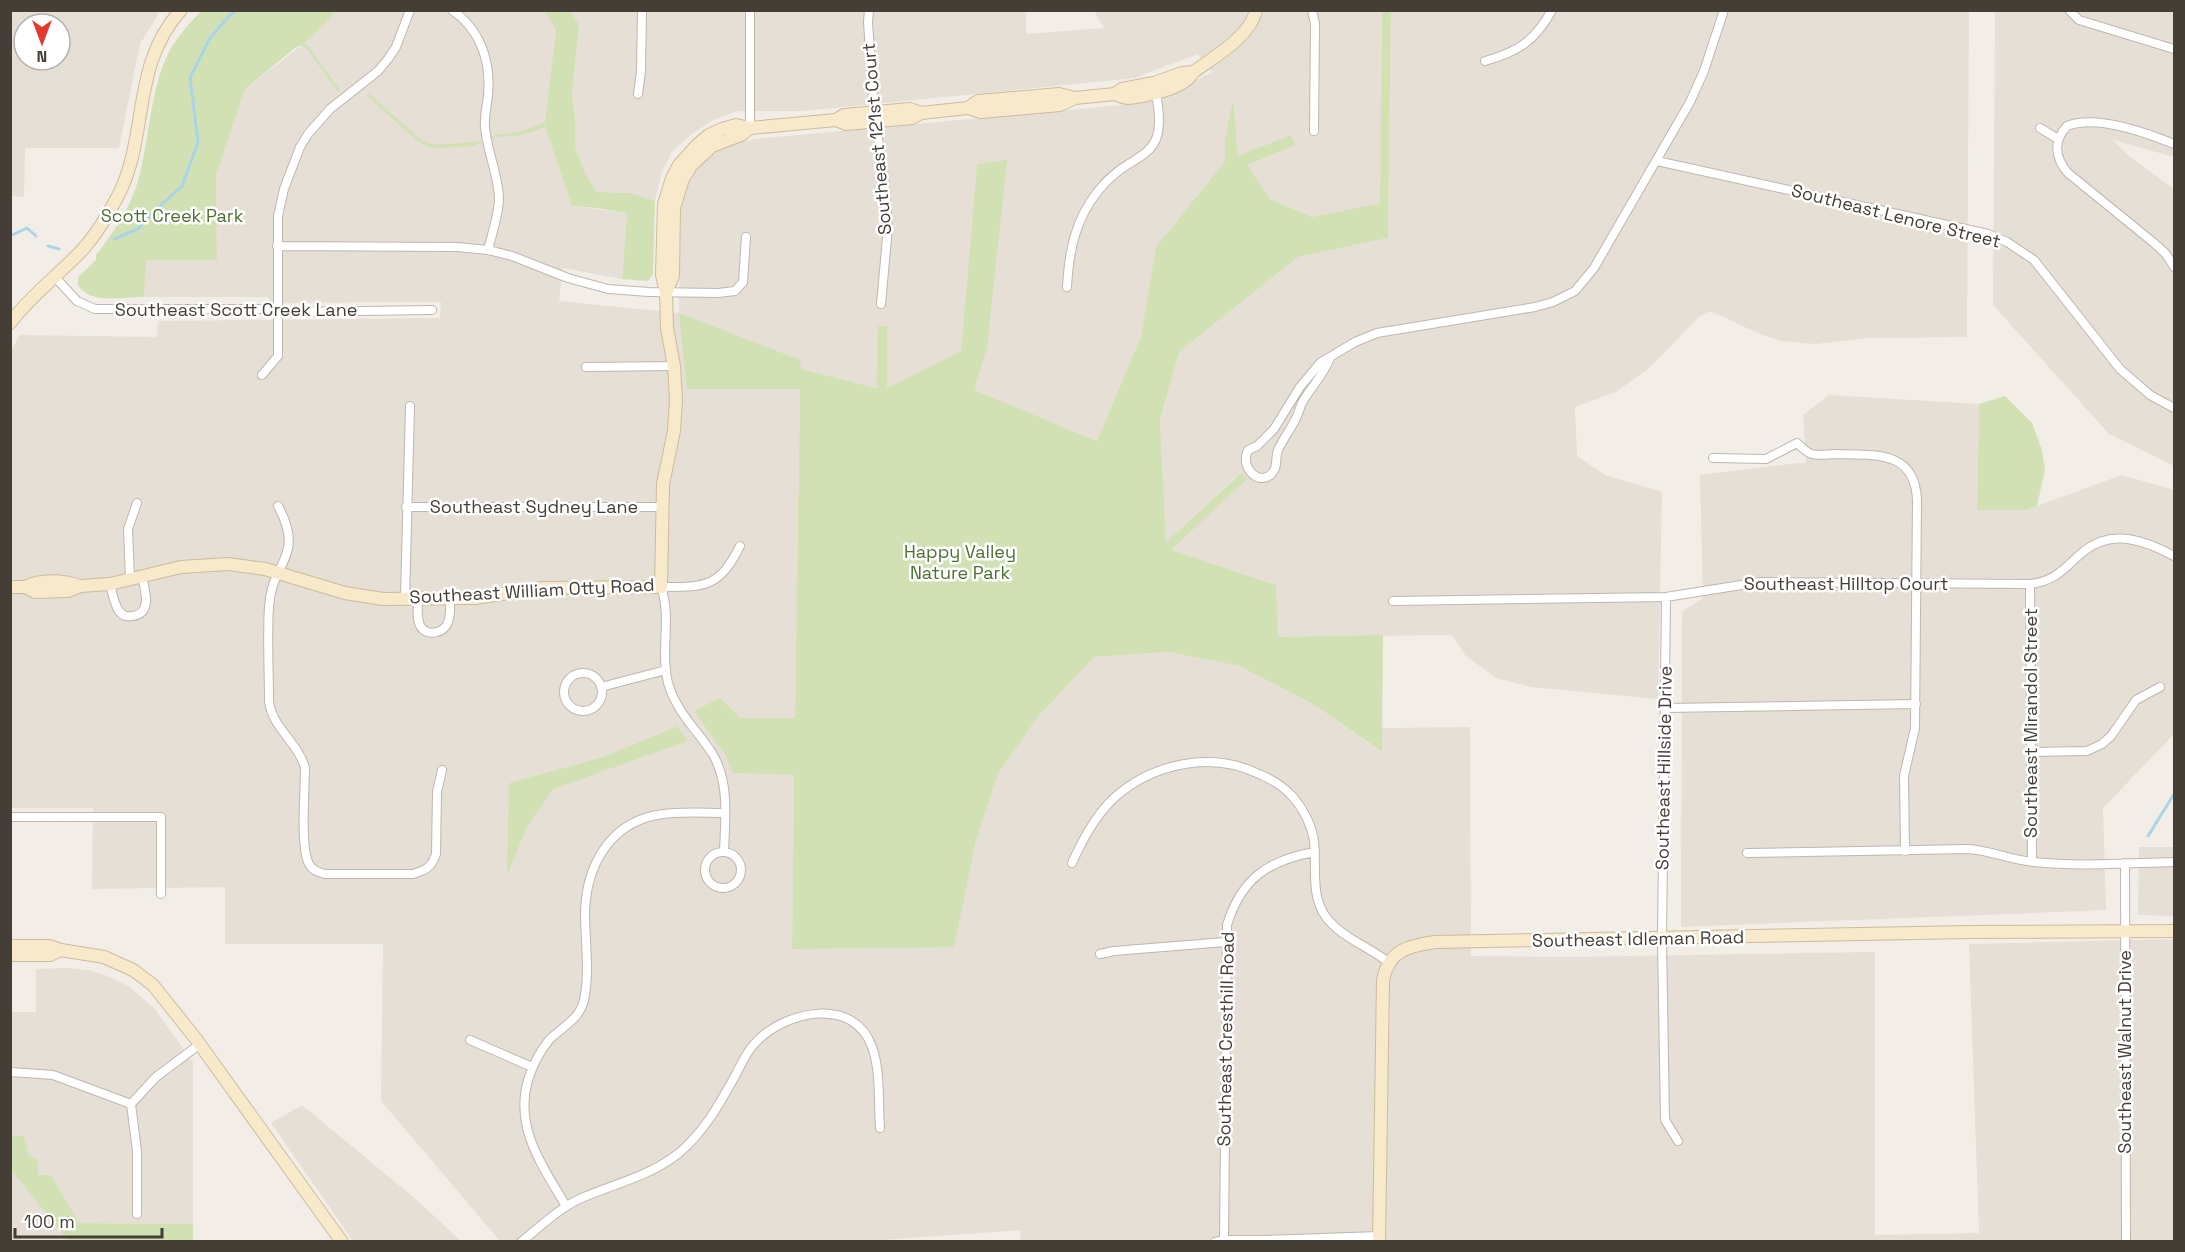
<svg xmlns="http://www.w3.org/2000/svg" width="2185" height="1252" viewBox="0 0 2185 1252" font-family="'Space Grotesk',sans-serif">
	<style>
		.residential { fill: #e5dfd6; fill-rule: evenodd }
		.green { fill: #d1e1b4 }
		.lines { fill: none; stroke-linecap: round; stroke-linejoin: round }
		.stream { stroke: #aad4e8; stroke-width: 3 }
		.street-casing { stroke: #bfb7ae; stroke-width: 10 }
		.secondary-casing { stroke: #ccbb9c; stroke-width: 14 }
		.street { stroke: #fff; stroke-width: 8 }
		.secondary { stroke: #f8e9cb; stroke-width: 12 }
		.labels { text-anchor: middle; stroke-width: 5; stroke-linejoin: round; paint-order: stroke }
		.street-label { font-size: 18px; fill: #443e37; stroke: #fff }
		.park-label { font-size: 18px; fill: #4e6f31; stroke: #fff }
	</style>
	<rect width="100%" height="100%" fill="#f2eee7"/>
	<!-- residential -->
	<path class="residential" d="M11 10 160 11 140 44 119 148H25L24 197 11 196ZM24 24H60V60H24Z
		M334 11H544L556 30 545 127 572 206 627 213 622 279 563 268 559 301 679 313 681 209 685 192 688 183 700 165 711 155 730 144 755 139 1132 104 1169 94 1212 72 1198 54 1135 78 803 111H738L715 119 692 134 672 152 662 172 655 201 631 193 597 192 586 175 575 147V119L572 94 579 26 570 11H1026V34L1104 28 1094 11H1382L1380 203 1312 217 1270 199 1246 165 1296 145 1291 135 1238 157 1233 103 1225 139V161L1156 247 1141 336 1097 441 973 390 987 348 977 164 961 352 887 388V326H879L878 388 800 369 687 389H800L795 719 740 718 716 741 726 756 732 773 794 775 792 949 975 844 998 774 1037 718 1094 657 1168 652 1239 666 1313 704 1381 752 1382 728 1470 727 1471 956 1565 957 1875 952V1235L1979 1233 1969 944 2174 939V1241L1021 1242 1020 1230 853 1242 500 1241 381 1101 383 944H225V887L92 889 93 808H11L10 352 20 335 157 337 158 321 440 318 441 302 270 303 268 297H144L145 260H217L216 176 245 89 302 45 306 48 337 91 339 89 308 46 303 43 331 18ZM677 726 688 741 554 789 528 825 508 874 509 783 606 756Z
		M1391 11H1969L1967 337 1868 338 1816 344 1781 341 1760 334 1710 311 1699 317 1649 368 1616 392 1575 407 1577 456 1605 475 1662 492 1658 699 1531 687 1496 678 1465 655 1452 635 1277 637 1276 585 1170 550 1246 479 1240 473 1166 542 1160 420 1179 352 1298 257 1388 238Z
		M1995 11H2174V157L2113 140 2129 156 2174 189V466L2109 434 1993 305Z
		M1829 395 1979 404 1977 510H2026L2122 475 2174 490V734L2103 808 2106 910 1681 927 1682 612 1703 598 1700 475 1806 462 1803 415Z
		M2139 847H2174V916L2138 915Z
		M66 968 89 970 113 978 130 987 154 1008 193 1062V1224L79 1223 38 1175 27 1154 24 1136 11 1135 10 1012H36V969Z
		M302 1105 418 1201 461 1241H353L271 1123Z
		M11 1170 68 1241H11Z"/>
	<!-- green -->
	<path class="green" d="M201 11H334L331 18 304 43 308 46 340 90 337 91 306 48 301 45 295 48 245 89 216 176 217 260H146L144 297C124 297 90 305 78 285V277L96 260V255C113 233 129 210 137 184 149 145 150 89 168 54 176 38 189 24 201 11Z
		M544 11H570L579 25 572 94 575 119V147L586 175 597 192 631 193 655 201 653 274 648 281 622 279 627 213 596 208 572 206 545 127 522 135 495 137 486 142 476 144V146L432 148 420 143 367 96 369 94 423 141 434 145 486 141 495 135 519 132 545 123 556 30Z
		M1382 11H1391L1388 238 1298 257 1179 352 1160 420 1166 542 1241 473 1247 479 1171 550 1276 585 1278 637 1383 635 1382 752 1313 704 1239 666 1168 652 1094 657 1037 718 998 774 975 844 954 947 792 949 794 775 732 773 726 756 694 711 720 698 740 718H795L800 389H687L679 313 800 360 801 369 877 388 878 326H887V388L961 351 977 164 1007 160 987 348 974 390 1097 441 1141 336 1156 247 1225 161V139L1233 100 1238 156 1291 135 1296 145 1247 165 1270 199 1312 217 1380 203Z
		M2005 396 2032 423 2042 450 2045 470 2037 506 2026 510H1977L1979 404Z
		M677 726 688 741 554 789 528 825 507 876 509 783 606 756Z
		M10 1135 24 1136 28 1154 38 1161V1175H51L79 1223 193 1224V1241H68L11 1170Z"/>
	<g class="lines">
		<!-- stream -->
		<path class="stream" d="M10 236 27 228 36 236
			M114 239 138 229 151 214 182 186 198 142 190 78 210 38 230 15 237 10
			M48 246 59 249
			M2148 836 2174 794"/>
		<!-- street casing -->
		<g class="street-casing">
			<path id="street" d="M452 10C481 30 491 62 488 95 487 106 484 116 485 127 487 152 499 176 499 200 498 217 492 234 488 250
				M869 10 868 22 874 112 884 178 888 227 881 304
				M1312 10 1315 24 1314 131
				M2069 10 2079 20 2174 49
				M1485 61C1518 52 1535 41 1552 10
				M638 94 641 71 642 10
				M750 128V10
				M2040 128 2058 139
				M2174 144C2147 133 2096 114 2067 126 2053 141 2055 158 2068 173L2154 243 2166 254 2174 267
				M1657 161 1988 234 2007 242 2034 260 2120 369 2150 395 2174 408
				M277 246 457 247 488 250 512 256 568 278 608 289 649 292 718 293 735 291 743 282 746 237
				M54 276 77 301 95 309H264L287 312 432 310
				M1067 287C1069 251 1075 220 1098 191 1133 146 1172 167 1155 89
				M1330 358C1324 374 1312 386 1303 401 1300 406 1299 413 1296 418 1291 429 1283 439 1278 450 1275 457 1278 466 1273 472 1261 488 1239 469 1248 450L1257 446 1274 429 1300 387 1320 363 1355 342 1377 333 1535 307 1553 302 1575 291 1594 268 1690 102 1704 71 1724 10
				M586 367 674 366
				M262 375 278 356V216L284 189 300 147 308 134 330 109 378 71 388 59 396 47 410 10
				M1713 458 1766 459 1797 443C1801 447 1807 453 1812 454 1819 456 1829 454 1836 454 1875 455 1915 450 1917 500L1915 728 1904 776 1905 851
				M278 506C306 557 271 562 269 607 267 638 269 670 269 701 272 728 298 742 305 768 305 790 300 848 309 864 313 871 318 872 325 874H413C426 870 432 867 436 854L437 792 442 770
				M406 507H662
				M130 580 128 529 137 503
				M110 584C112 592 114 604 119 611 122 615 127 617 132 616 153 614 145 590 142 577
				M2030 584 2032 862
				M1666 597 1662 939 1665 1120 1678 1141
				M405 599 410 406
				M418 599C418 607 416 620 421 627 428 637 444 633 448 622 451 615 450 606 450 599
				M1393 601 1666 597 1760 582 2030 584C2057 581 2065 567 2084 551 2113 528 2146 541 2174 556
				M564 692a19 19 0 1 1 38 0a19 19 0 1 1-38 0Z
				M601 687 666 670
				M1665 708 1916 704
				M2031 752 2087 751 2102 744 2111 736 2136 700 2160 687
				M10 817H161V894
				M705 870a18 18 0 1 1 36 0a18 18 0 1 1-36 0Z
				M724 852C725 819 730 782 712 753 696 729 676 711 668 683 660 651 672 618 661 587 705 587 719 588 740 546
				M1747 853 1969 849C1992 851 2011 860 2034 862 2078 867 2129 863 2174 862
				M1072 863C1083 839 1095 816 1114 798 1153 763 1211 751 1259 774 1271 779 1283 786 1292 796 1303 808 1312 826 1314 841 1317 865 1310 896 1326 917 1342 938 1368 946 1388 962
				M2125 863 2126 1242
				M1100 954 1114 951 1225 942
				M470 1040 532 1067
				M10 1072 53 1075 131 1104 156 1077 200 1044
				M131 1104 137 1151V1214
				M566 1206C543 1167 514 1128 528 1080 533 1065 539 1052 549 1040 562 1027 580 1019 584 1000 590 972 585 941 585 913 586 868 608 824 657 815 679 811 703 813 725 813
				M1224 1240 1227 925C1241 879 1268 860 1315 852
				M521 1242C541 1226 560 1207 584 1197 617 1183 650 1176 679 1153 704 1132 719 1105 735 1076 741 1065 747 1050 757 1041 786 1011 854 996 872 1047 881 1071 878 1103 880 1128
				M1215 1242 1224 1240H1262L1379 1236"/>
		</g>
		<!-- secondary casing -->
		<g class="secondary-casing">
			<path id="secondary" d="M1115 94C1119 96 1123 98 1128 98 1142 97 1174 90 1185 81 1189 79 1191 74 1195 71 1214 57 1251 36 1256 10
				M968 108 978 101 1059 94 1075 98
				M836 120 844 115 910 109 921 113 968 108 981 112 1060 105 1075 98 1115 94 1122 89 1154 83 1182 73 1193 72
				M666 293 673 276 674 208 683 179 691 166 712 146 741 135 750 128
				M10 323C32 294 60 274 84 248 98 232 109 213 119 194 149 133 131 65 181 10
				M10 587H25L35 592 68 591 80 586 110 584 181 567 228 564 265 569 345 593 383 599 475 598 543 588 661 587 663 484 674 431 676 400 674 366 667 328 666 293 662 275 664 204 672 178 679 165 697 145 709 135 722 129 736 125 750 128 836 120 846 124 912 118 921 113
				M25 587C41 579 63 580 80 586
				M10 946H49L61 950 104 957 133 970 153 985 196 1039 342 1242
				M10 955H50L61 950
				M1379 1242 1383 980C1389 950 1408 946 1435 942L1970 932 2174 931"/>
		</g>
		<!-- street -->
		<use href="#street" class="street"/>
		<!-- secondary -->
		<use href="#secondary" class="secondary"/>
	</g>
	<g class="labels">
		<!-- street labels -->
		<g class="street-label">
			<text transform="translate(877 139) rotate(-95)" y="6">Southeast 121st Court</text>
			<text transform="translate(1896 216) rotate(14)" y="6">Southeast Lenore Street</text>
			<text x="236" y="316">Southeast Scott Creek Lane</text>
			<text x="534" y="513">Southeast Sydney Lane</text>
			<text x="1846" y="590">Southeast Hilltop Court</text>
			<text transform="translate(532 591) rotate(-3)" y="6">Southeast William Otty Road</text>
			<text transform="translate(2031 723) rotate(-90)" y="6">Southeast Mirandol Street</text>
			<text transform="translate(1664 768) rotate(-89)" y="6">Southeast Hillside Drive</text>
			<text transform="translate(1638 939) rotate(-1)" y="6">Southeast Idleman Road</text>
			<text transform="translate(1226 1039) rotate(-89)" y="6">Southeast Cresthill Road</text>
			<text transform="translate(2125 1052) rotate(-90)" y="6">Southeast Walnut Drive</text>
		</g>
		<!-- park labels -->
		<g class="park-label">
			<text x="172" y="222">Scott Creek Park</text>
			<text x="960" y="558">Happy Valley<tspan x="960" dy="21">Nature Park</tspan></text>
		</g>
	</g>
	<!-- border -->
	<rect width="2185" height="1252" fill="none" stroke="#443e37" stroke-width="24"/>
	<!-- north arrow -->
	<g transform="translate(42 42) rotate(180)"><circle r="28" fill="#ffffff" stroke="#b4b2af" stroke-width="1.5"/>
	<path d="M0-4.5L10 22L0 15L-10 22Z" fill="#e2392e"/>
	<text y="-9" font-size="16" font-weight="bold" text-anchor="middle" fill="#443e37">N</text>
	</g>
	<!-- scale -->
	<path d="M15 1228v9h147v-9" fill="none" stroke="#443e37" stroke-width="3"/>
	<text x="24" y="1228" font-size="18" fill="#443e37" stroke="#ffffff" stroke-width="4.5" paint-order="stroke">100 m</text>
</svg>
